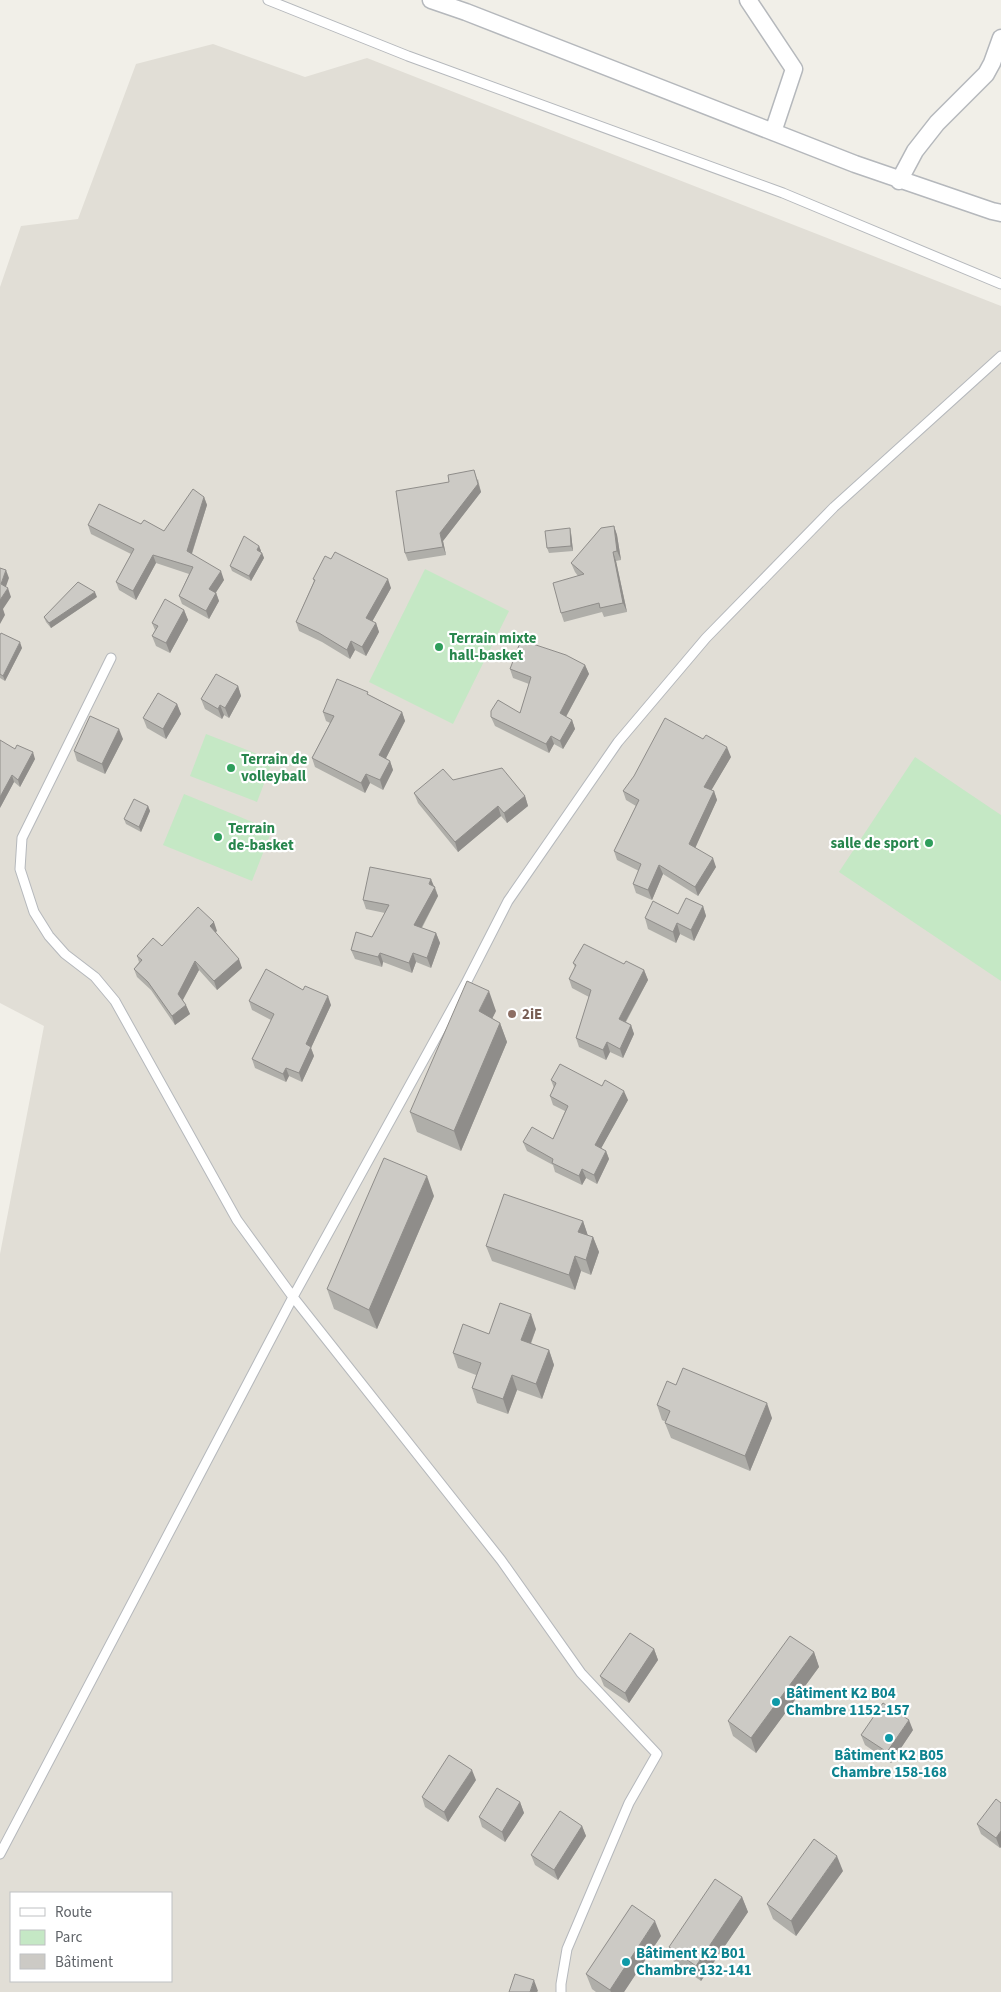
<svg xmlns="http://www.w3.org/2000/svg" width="1001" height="1992" viewBox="0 0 1001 1992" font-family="'Source Sans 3',sans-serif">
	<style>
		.education { fill: #e1ded6; fill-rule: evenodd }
		.green { fill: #c5e8c5 }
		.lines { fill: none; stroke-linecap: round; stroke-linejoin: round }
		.lane-casing { stroke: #b5b8bc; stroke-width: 11 }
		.street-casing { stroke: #b5b8bc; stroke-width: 19 }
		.lane { stroke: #fff; stroke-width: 9 }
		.street { stroke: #fff; stroke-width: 16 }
		.wall { fill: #afaea9 }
		.shaded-wall { fill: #8f8d8a }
		.building { fill: #cccac5; stroke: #8f8d8a }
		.leisure-dot { fill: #2e9e5b; stroke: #fff; stroke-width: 2 }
		.education-dot { fill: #8d6e63; stroke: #fff; stroke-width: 2 }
		.culture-dot { fill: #0f9aa8; stroke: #fff; stroke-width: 2 }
		.labels { text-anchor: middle; stroke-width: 4.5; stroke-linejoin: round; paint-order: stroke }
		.leisure-label { font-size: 15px; font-weight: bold; fill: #27864d; stroke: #fff; text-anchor: start }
		.education-label { font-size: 15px; font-weight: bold; fill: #785e54; stroke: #fff; text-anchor: start }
		.culture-label { font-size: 15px; font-weight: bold; fill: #0d838f; stroke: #fff; text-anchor: start }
	</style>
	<rect width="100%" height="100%" fill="#f1efe8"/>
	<!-- education -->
	<path class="education" d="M213 44 305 77 367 58 1001 306V1992H0V1254L44 1026 0 1003V287L21 226 78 219 136 64ZM11 1893H171V1981H11Z"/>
	<!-- green -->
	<path class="green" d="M425 569 509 611 453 724 369 682Z
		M206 734 273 760 257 802 190 776Z
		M915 757 1001 815V981L839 872Z
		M184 794 272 830 252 881 163 845Z"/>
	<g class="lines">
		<!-- lane casing -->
		<g class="lane-casing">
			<path id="lane" d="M268 0 408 56 783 193 1001 284
				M111 658 22 838 20 869 34 912 49 936 65 954 95 977 115 1001 237 1220 293 1297 501 1560 581 1673 657 1754 629 1803 567 1949 561 1984V1992
				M0 1854 293 1297 465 985 508 901 618 742 706 638 834 507 1001 356"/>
		</g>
		<!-- street casing -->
		<g class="street-casing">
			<path id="street" d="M431 0 466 12 855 164 992 211 1001 213
				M748 0 794 69 773 132
				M899 181 915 151 937 123 986 74 992 63 1001 38"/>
		</g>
		<!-- lane -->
		<use href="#lane" class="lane"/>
		<!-- street -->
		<use href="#street" class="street"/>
	</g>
	<!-- wall -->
	<path class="wall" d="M478 479 481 492 443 541 446 555 408 561 405 553Z
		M204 497 207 505 192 554 224 580 216 592 219 601 209 619 182 604 179 596 189 574 156 563 136 600 119 590 116 582 131 554 91 534 88 525 141 524 164 531Z
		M614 526 617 535 621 560 616 561 627 612 604 617 602 612 564 622 561 613 578 576 575 572 571 563Z
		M571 533 573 551 549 553 547 548Z
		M259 546 261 551 260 552 262 553 264 558 251 581 232 571 230 566Z
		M313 579 391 588 372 622 376 623 379 632 366 656 355 650 350 659 322 642 299 631 296 622 314 581Z
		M97 597 51 628 46 622 44 617Z
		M184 610 188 620 170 653 156 646 152 636 155 630 152 623Z
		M0 635 22 648 5 681 0 678Z
		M585 665 589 674 566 717 572 720 575 729 563 749 554 744 549 753 495 726 491 717 520 713 529 684 513 678 510 669Z
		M238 686 241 696 229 718 224 715 222 719 205 709 201 699Z
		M369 695 402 712 405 721 386 758 390 761 393 770 383 790 370 783 365 793 315 767 312 758 330 723 326 721 323 712Z
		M177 704 181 714 166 739 147 728 143 718Z
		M123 739 105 774 77 761 74 751Z
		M15 749 35 759 20 787 14 782 0 808Z
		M731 757 711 790 714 791 717 800 695 847 716 867 698 896 663 874 652 900 636 893 633 884 639 871 617 860 614 851 636 806 626 800 623 791Z
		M453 780 525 796 528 806 507 823 501 816 458 852 418 803 414 793Z
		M148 806 150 811 141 832 126 824 124 819Z
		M434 886 435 887 438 896 422 928 436 933 440 943 431 968 416 962 412 973 383 962 382 967 355 959 351 950 372 937 385 913 366 909 363 900Z
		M703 906 706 916 694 941 680 934 676 943 648 929 645 918 678 914Z
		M217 931 215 932 242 968 217 990 199 970 183 1000 190 1014 175 1025 151 990 137 977 134 969 139 962 137 956 162 946Z
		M573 963 624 964 644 970 648 980 626 1022 631 1025 634 1034 623 1058 610 1052 606 1060 579 1047 576 1038 589 997 572 988 569 979 575 967Z
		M249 1001 331 1005 311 1048 314 1056 302 1082 289 1076 286 1082 255 1068 252 1059 271 1020 252 1010Z
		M496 1011 492 1018 500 1023 507 1042 461 1151 417 1132 410 1112Z
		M551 1080 628 1100 601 1148 606 1151 609 1159 597 1184 586 1178 582 1185 555 1172 553 1165 527 1151 523 1142 553 1139 565 1111 553 1105 550 1096 554 1088Z
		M434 1196 377 1329 334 1309 327 1289Z
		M583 1221 588 1236 593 1237 599 1252 591 1275 581 1271 575 1290 492 1261 486 1246Z
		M536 1329 531 1344 549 1350 554 1365 542 1399 517 1390 508 1414 477 1403 472 1388 476 1375 458 1368 453 1353 489 1334Z
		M676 1385 772 1418 750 1471 671 1438 665 1423 666 1422 662 1420 657 1405Z
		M654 1649 658 1660 629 1703 604 1686 600 1676Z
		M814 1652 819 1667 756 1753 733 1736 728 1721Z
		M913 1730 891 1763 865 1745 861 1735Z
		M476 1780 448 1822 425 1807 422 1797Z
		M520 1802 524 1813 505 1842 482 1827 479 1817Z
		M1001 1803V1847L1000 1848 981 1834 977 1824Z
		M582 1826 586 1836 558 1880 535 1865 531 1855Z
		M843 1871 796 1936 773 1919 767 1904Z
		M742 1897 748 1912 701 1981 674 1962 669 1947Z
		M661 1936 624 1992H596L592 1989 586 1974Z"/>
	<!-- shaded-wall -->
	<path class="shaded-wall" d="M474 470 481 492 443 541 446 555 443 547 440 533Z
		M204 497 207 505 190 559 187 551Z
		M614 526 617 535 621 560 617 551Z
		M570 528 571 533 573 551 571 546Z
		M259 546 261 551 259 555 257 550Z
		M613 552 616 561 627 612 623 603Z
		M262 553 264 558 251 581 249 576Z
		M153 555 156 563 136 600 133 591Z
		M6 570 9 578 4 592 1 584Z
		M221 571 224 580 213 597 209 589Z
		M388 579 391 588 369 627 366 618Z
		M8 588 11 597 3 609 5 615 0 624V600Z
		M95 592 97 597 51 628 49 623Z
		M216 593 219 601 209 619 206 611Z
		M184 610 188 620 170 653 166 643Z
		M376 623 379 632 366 656 362 647Z
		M351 641 355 650 350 659 347 650Z
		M20 642 22 648 5 681 3 676Z
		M585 665 589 674 563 722 560 713Z
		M238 686 241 696 229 718 225 708Z
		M177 704 181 714 166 739 163 729Z
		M220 705 224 715 222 719 218 709Z
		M402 712 405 721 383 764 379 755Z
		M572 720 575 729 563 749 560 741Z
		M119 729 123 739 105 774 102 764Z
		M551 736 554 744 549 753 546 744Z
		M727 747 731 757 708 796 704 787Z
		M33 752 35 759 20 787 18 780Z
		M390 761 393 770 383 790 380 780Z
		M366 774 370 783 365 793 361 783Z
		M12 775 14 782 0 808V797Z
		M714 791 717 800 693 853 689 844Z
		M525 796 528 806 507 823 504 813Z
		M148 806 150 811 141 832 139 827Z
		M498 806 501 816 458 852 455 842Z
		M713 858 716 867 698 896 695 887Z
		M659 865 663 874 652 900 648 890Z
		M431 879 438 896 418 934 414 925Z
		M703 906 706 916 694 941 691 930Z
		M214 922 217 931 213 935 210 926Z
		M677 923 680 934 676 943 673 932Z
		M436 933 440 943 431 968 427 958Z
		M380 953 383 962 382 967 378 957Z
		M413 953 416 962 412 973 409 963Z
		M239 959 242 968 217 990 214 981Z
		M195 961 199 970 181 1003 178 994Z
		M644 970 648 980 622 1028 619 1019Z
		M489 991 496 1011 486 1031 479 1011Z
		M328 996 331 1005 311 1048 314 1056 302 1082 299 1073 306 1044Z
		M186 1005 190 1014 175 1025 172 1016Z
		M500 1023 507 1042 461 1151 454 1131Z
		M631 1025 634 1034 623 1058 620 1049Z
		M607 1042 610 1052 606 1060 603 1050Z
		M286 1068 289 1076 286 1082 283 1074Z
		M624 1091 628 1100 598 1154 595 1145Z
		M606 1151 609 1159 597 1184 594 1175Z
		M582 1169 586 1178 582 1185 579 1176Z
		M427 1176 434 1196 377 1329 369 1310Z
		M583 1221 588 1236 578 1232Z
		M593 1237 599 1252 591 1275 586 1260Z
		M575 1256 581 1271 575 1290 569 1275Z
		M531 1314 536 1329 526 1355 521 1340Z
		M549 1350 554 1365 542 1399 536 1384Z
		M512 1375 517 1390 508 1414 503 1399Z
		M767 1403 772 1418 750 1471 745 1456Z
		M654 1649 658 1660 629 1703 625 1693Z
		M814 1652 819 1667 756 1753 751 1738Z
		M909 1720 913 1730 891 1763 887 1752Z
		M472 1770 476 1780 448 1822 444 1812Z
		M520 1802 524 1813 505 1842 502 1832Z
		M582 1826 586 1836 558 1880 554 1870Z
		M1001 1831V1847L1000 1848 996 1838Z
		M837 1856 843 1871 796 1936 791 1921Z
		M742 1897 748 1912 701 1981 696 1966Z
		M655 1921 661 1936 624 1992H611L610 1990Z
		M534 1980 538 1991 537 1992H530Z"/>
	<!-- building -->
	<path class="building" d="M474 470 478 484 440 533 443 547 405 553 396 491 449 482 448 475Z
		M193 489 204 497 187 551 221 571 209 589 216 593 206 611 179 596 193 567 153 555 133 591 116 582 134 549 88 525 99 504 141 524 144 520 164 531Z
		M614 526 617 551 613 552 623 603 600 608 599 603 561 613 553 583 584 574 571 563 601 528Z
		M570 528 571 546 547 548 545 531Z
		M244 536 259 546 257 550 262 553 249 576 230 566Z
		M335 552 388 579 366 618 376 623 362 647 351 641 347 650 319 633 296 622 315 580 313 579 325 556 331 559Z
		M0 568 6 570 1 584 8 588 0 600Z
		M78 582 95 592 49 623 44 617Z
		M165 599 184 610 166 643 152 636 158 626 152 623Z
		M1 633 20 642 3 676 0 674V635Z
		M521 640 566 655 585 665 560 713 572 720 560 741 551 736 546 744 491 717V711L498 700 520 713 531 677 510 669Z
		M216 674 238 686 225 708 220 705 218 709 201 699Z
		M337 679 368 692 367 694 402 712 379 755 390 761 380 780 366 774 361 783 312 758 334 716 323 712Z
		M158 693 177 704 163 729 143 718Z
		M90 716 119 729 102 764 74 751Z
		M665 718 703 739 706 735 727 747 704 787 714 791 689 844 713 858 695 887 659 865 648 890 633 884 641 864 614 851 639 800 623 791 634 776Z
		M0 740 15 749 17 745 33 752 18 780 12 775 0 797Z
		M502 768 525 796 504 813 498 806 455 842 414 793 443 769 453 780Z
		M134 799 148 806 139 827 124 819Z
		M370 867 431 879 429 884 435 887 414 925 436 933 427 958 413 953 409 963 380 953 378 957 351 950 356 932 372 937 389 905 363 900Z
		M686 898 703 906 691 930 677 923 673 932 645 918 653 901 678 914Z
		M198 907 214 922 210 926 239 959 214 981 195 961 178 994 186 1005 172 1016 148 982 134 969 142 960 137 956 153 938 162 946Z
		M584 944 624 964 626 961 644 970 619 1019 631 1025 620 1049 607 1042 603 1050 576 1038 591 990 569 979 576 965 573 963Z
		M266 969 303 990 305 986 328 996 306 1044 311 1047 299 1073 286 1068 283 1074 252 1059 274 1014 249 1001Z
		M467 981 489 991 479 1011 500 1023 454 1131 410 1112Z
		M560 1064 602 1086 605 1080 624 1091 595 1145 606 1151 594 1175 582 1169 579 1176 552 1163 553 1159 523 1142 532 1127 553 1139 568 1106 550 1096 556 1083 551 1080Z
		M384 1158 427 1176 369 1310 327 1289Z
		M504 1194 583 1221 578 1232 593 1237 586 1260 575 1256 569 1275 486 1246Z
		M500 1303 531 1314 521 1340 549 1350 536 1384 512 1375 503 1399 472 1388 481 1363 453 1353 463 1324 489 1334Z
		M683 1368 767 1403 745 1456 665 1423 670 1411 657 1405 667 1381 676 1385Z
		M630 1633 654 1649 625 1693 600 1676Z
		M790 1636 814 1652 751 1738 728 1721Z
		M883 1703 909 1720 887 1752 861 1735Z
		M449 1755 472 1770 444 1812 422 1797Z
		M497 1788 520 1802 502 1832 479 1817Z
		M996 1799 1001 1803V1831L996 1838 977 1824Z
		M560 1811 582 1826 554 1870 531 1855Z
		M814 1839 837 1856 791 1921 767 1904Z
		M715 1879 742 1897 696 1966 669 1947Z
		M632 1905 655 1921 610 1990 586 1974Z
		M515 1974 534 1980 530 1992H509Z"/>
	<!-- markers -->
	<g class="leisure-dot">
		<circle cx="439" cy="647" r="5"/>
		<circle cx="231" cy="768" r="5"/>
		<circle cx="218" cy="837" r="5"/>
		<circle cx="929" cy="843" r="5"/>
	</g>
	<circle class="education-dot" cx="512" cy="1014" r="5"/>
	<g class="culture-dot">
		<circle cx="776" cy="1702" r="5"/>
		<circle cx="889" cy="1738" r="5"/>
		<circle cx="626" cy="1962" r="5"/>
	</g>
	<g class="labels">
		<!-- leisure labels -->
		<g class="leisure-label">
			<text x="449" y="643">Terrain mixte<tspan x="449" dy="17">hall-basket</tspan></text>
			<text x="241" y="764">Terrain de<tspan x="241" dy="17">volleyball</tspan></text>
			<text x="228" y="833">Terrain<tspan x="228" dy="17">de-basket</tspan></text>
			<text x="919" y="848" text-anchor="end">salle de sport</text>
		</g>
		<!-- education labels -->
		<g class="education-label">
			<text x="522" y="1019">2iE</text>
		</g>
		<!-- culture labels -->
		<g class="culture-label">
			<text x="786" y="1698">Bâtiment K2 B04<tspan x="786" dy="17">Chambre 1152-157</tspan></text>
			<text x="889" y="1760" text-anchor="middle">Bâtiment K2 B05<tspan x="889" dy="17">Chambre 158-168</tspan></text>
			<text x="636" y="1958">Bâtiment K2 B01<tspan x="636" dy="17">Chambre 132-141</tspan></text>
		</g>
	</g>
	<!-- legend -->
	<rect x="10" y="1892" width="162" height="90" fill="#ffffff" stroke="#bfc1c3"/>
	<rect x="20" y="1908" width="25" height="8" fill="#ffffff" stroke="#bfc1c3"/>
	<text x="55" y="1917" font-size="15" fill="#5f6368">Route</text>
	<rect x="20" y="1930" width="25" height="15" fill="#c5e8c5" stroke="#bfc1c3"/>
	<text x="55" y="1942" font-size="15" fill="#5f6368">Parc</text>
	<rect x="20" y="1954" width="25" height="15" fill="#cccac5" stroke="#bfc1c3"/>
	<text x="55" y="1967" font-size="15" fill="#5f6368">Bâtiment</text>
</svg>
